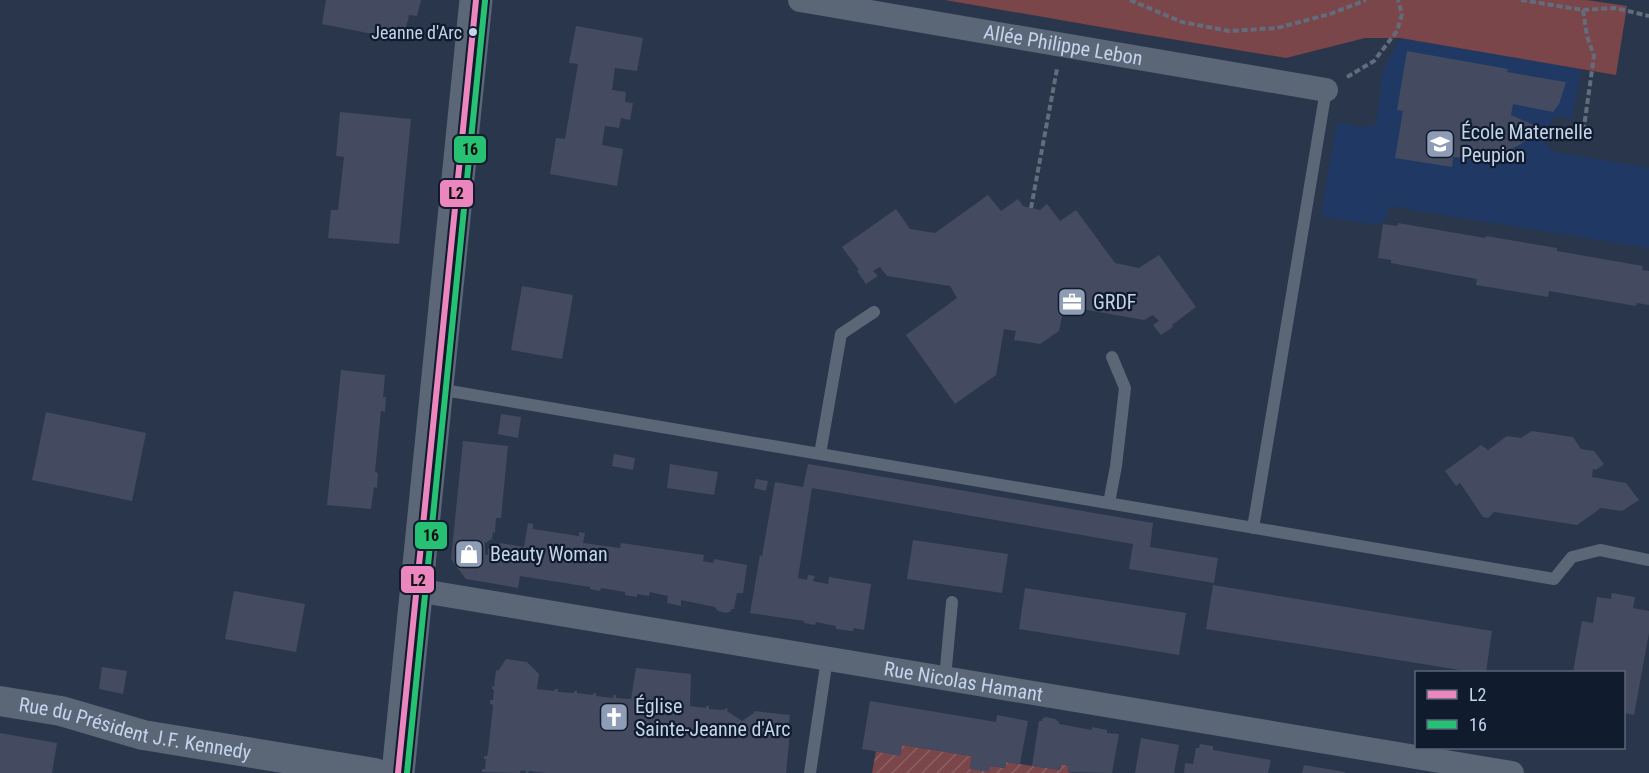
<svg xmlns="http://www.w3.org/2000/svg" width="1649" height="773" viewBox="0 0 1649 773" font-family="'Roboto Condensed',sans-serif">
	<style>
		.built { fill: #1f3964 }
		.park { fill: #7a4649 }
		.garden { fill: url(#garden-furrows) }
		.building { fill: #444b60 }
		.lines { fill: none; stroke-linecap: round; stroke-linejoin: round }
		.path { stroke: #636c7c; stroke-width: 4; stroke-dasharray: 6 3; stroke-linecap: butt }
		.service { stroke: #5b6676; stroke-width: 12 }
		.minor { stroke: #5b6676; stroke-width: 24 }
		.tertiary { stroke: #5b6676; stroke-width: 30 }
		.secondary { stroke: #5b6676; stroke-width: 33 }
		.bus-1-casing { stroke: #101b2d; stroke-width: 10 }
		.bus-2-casing { stroke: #101b2d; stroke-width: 10 }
		.bus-1 { stroke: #eb86be; stroke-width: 6 }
		.bus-2 { stroke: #26c172; stroke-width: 6 }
		.bus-dot { fill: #c4d4ed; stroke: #101b2d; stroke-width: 2 }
		.labels { text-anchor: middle; stroke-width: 4.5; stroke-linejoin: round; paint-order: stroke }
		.bus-label { font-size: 18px; fill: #c4d4ed; stroke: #101b2d; text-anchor: end }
		.street-label { font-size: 20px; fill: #c4d4ed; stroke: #101b2d }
		.poi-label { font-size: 20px; fill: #c4d4ed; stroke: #101b2d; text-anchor: start }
		.line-badge { stroke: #101b2d; stroke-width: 2 }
		.pale-badge-label { font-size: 16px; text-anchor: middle; font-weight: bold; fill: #111 }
	</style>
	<defs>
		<pattern id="garden-furrows" width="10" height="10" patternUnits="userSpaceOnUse" patternTransform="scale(1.5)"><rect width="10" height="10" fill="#7a4649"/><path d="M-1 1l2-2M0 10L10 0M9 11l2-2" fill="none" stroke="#8b6064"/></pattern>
	</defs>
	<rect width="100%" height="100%" fill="#29364c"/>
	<!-- built -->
	<path class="built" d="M1400 38 1581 69 1572 118 1556 115 1540 137 1554 152 1649 168V248L1389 206 1386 220 1377 225 1321 216 1337 122 1360 127 1376 125 1383 70Z"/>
	<!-- park -->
	<path class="park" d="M945 0H1586L1627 6 1616 75 1400 38H1365L1286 58 1135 33Z"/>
	<!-- garden -->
	<path class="garden" d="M902 745 972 756 970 769 990 766 1005 768 1006 762 1060 770 1061 764 1069 766 1068 772 1072 773H872L876 751 900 755Z"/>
	<!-- building -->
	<path class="building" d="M326 0H421L417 16 409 15 403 40 322 24Z
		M576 26 643 38 637 71 615 68 612 90 626 92 625 102 633 103 630 120 621 118 619 128 605 126 602 145 623 149 617 186 550 174 556 138 565 139 578 64 569 63Z
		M1407 51 1508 69 1507 72 1566 82 1559 104 1553 112 1513 104 1511 115 1540 128 1521 144 1504 153 1473 159 1453 157 1452 167 1395 158 1403 111 1397 110Z
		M340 112 411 119 399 244 328 238 331 210H338L344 157 336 156Z
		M988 195 1001 211 1018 199 1023 206 1040 210 1047 204 1060 221 1076 210 1115 263 1139 268 1159 255 1196 307 1172 325 1173 327 1161 335 1153 325 1159 321 1153 315 1144 320 1064 306 1059 331 1040 344 1014 340 1016 331 1004 329 996 375 955 404 906 335 957 298 950 286 887 276 880 267 873 271 878 276 866 284 857 271 859 270 842 247 896 209 910 229 935 233Z
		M1398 223 1485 238 1486 236 1557 248V251L1643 266 1642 270 1649 271V305L1637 303 1636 306 1549 291 1548 297 1476 285 1477 279 1391 263V260L1378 258 1383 224 1397 226Z
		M522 286 573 295 562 359 511 350Z
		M341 370 385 375 383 397H386L385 412 381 411 375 472 378 473 377 488 374 487 371 509 327 505Z
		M46 412 146 433 132 501 32 480Z
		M501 414 521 417 518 438 498 434Z
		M1532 431 1573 437 1581 449 1594 451 1604 464 1596 470 1593 469 1592 477 1626 483 1639 500 1622 511 1601 508 1577 525 1494 512 1488 518 1483 517 1460 483 1456 486 1445 471 1481 445 1488 450 1507 436 1521 438Z
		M463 441 508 446 501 518H496L495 533 493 532 492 539 485 543V554L488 555V549L495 545 499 546 500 543 524 547 528 523 533 524V529L579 536V532L585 533 583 543 620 548 621 543 704 555 703 561 713 563 714 559 747 565 743 593H737L734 609H731V611L726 613 718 611 715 607 681 600V606L667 603 668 596 650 592 649 596 637 594V597L625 595V592L601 588 600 591 590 589V587L520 576 518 588 466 579 451 559Z
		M614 454 635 458 633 470 612 466Z
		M670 464 718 472 714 495 667 488Z
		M808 464 1153 523 1150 547 1218 558 1214 583 1129 569 1133 544 812 488 798 578 807 580 808 575 815 576 813 581 828 584 829 577 871 584 864 630 854 628 853 631 836 629V626L816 622 815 625 804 623V621L750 613 760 555 762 556 775 482 803 487Z
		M756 479 768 481 766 491 754 488Z
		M913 540 1008 554 1002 593 907 579Z
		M1213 585 1492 631 1486 672H1472L1206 629Z
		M1025 588 1186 613 1179 655 1019 629Z
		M234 591 305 604 296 652 225 639Z
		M1612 593 1635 597 1633 608 1649 611V633L1634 715 1624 713 1623 672H1573L1582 621 1593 623 1597 597 1611 599Z
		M506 659 527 662 539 674 537 689 554 691 555 689H558V692L574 693V691H577V693L593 695 594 693H596V696L613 698 614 695H616V698L631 699 636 668 691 674 690 706 706 708V706H709V709L724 710 726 708 728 709 727 711 742 721 754 713V711L790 715 788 732H790L786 773H546L529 771 528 773H526V771L521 770 520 773 482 772V769H485L486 759H484V756H487L488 752 493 707 492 704H490V700H493L494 690 492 689V686L494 687 496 670 498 671Z
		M102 667 127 671 123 694 99 689Z
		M870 701 996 722 997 715 1028 721 1020 764 1006 762 1005 768 990 766 989 772 970 769 972 756 902 745 900 756 862 749Z
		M1046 717 1055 719 1059 722V724L1092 730V727L1107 730V733L1119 734 1112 773 1068 772 1069 766 1061 764 1060 770 1032 766 1039 721H1042V719Z
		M0 733 57 743 52 773H0Z
		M1141 738 1179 745 1174 773H1135Z
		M1200 744 1213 746V750L1271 760 1268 773H1184L1185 763 1193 764 1196 748H1199Z
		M1304 765 1345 772V773H1302Z"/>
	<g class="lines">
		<!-- path -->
		<path class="path" d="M1130 0 1182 22 1229 31 1277 28 1330 14 1366 0
			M1521 0 1583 10 1615 8 1649 16
			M1583 10 1587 36 1594 56 1583 134
			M1347 77 1374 61 1397 31 1402 14 1398 0
			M1031 208 1057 69"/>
		<!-- service -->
		<path class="service" d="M438 389 1554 579 1572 557 1600 550 1649 560
			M820 454 841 334 874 312
			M1109 503 1116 466 1125 388 1112 357
			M1253 528 1326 90
			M945 678 952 602
			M810 773 827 659"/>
		<!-- minor -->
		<g class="minor">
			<path id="s1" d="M800 0 1326 90"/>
			<path id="s2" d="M416 590 1512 773"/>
		</g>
		<!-- tertiary -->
		<path class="tertiary" id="s3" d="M0 701 61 711 143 735 375 773"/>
		<!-- secondary -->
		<path class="secondary" d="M398 773 476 0"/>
		<!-- bus-1 casing -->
		<g class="bus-1-casing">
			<path id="bus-1" d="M398 773 476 0"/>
		</g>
		<!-- bus-2 casing -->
		<g class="bus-2-casing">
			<path id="bus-2" d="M407 773 485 1"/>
		</g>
		<!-- bus-1 -->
		<use href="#bus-1" class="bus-1"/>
		<!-- bus-2 -->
		<use href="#bus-2" class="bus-2"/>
	</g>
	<!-- icons -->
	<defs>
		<g id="school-square" transform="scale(1.5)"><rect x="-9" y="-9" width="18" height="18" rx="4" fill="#8e9db5" stroke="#101b2d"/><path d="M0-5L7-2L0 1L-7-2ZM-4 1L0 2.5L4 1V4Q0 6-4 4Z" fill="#fff"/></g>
		<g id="office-square" transform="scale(1.5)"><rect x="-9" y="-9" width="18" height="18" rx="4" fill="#8e9db5" stroke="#101b2d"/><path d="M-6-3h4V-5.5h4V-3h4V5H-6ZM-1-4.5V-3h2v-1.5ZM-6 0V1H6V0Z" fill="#fff"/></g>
		<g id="shop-square" transform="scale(1.5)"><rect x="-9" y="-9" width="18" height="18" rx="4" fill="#8e9db5" stroke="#101b2d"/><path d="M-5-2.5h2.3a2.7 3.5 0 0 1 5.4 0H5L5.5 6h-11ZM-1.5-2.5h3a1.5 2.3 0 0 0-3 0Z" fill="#fff"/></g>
		<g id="church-square" transform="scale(1.5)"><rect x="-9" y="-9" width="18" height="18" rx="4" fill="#8e9db5" stroke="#101b2d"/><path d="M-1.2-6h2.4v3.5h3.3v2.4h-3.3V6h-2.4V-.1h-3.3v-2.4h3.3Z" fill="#fff"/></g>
	</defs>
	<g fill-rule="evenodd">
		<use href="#school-square" x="1440" y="144"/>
		<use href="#office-square" x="1072" y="302"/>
		<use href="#shop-square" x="469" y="554"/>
		<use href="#church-square" x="614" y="717"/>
	</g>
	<!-- markers -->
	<circle class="bus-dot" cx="473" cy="32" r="5"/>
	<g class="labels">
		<!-- bus labels -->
		<g class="bus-label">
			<text x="462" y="39">Jeanne d'Arc</text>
		</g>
		<!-- street labels -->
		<g class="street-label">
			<text dy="7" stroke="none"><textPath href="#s1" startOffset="267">Allée Philippe Lebon</textPath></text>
			<text dy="7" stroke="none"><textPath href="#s2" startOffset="555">Rue Nicolas Hamant</textPath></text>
			<text dy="7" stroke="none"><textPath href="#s3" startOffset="138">Rue du Président J.F. Kennedy</textPath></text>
		</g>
		<!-- poi labels -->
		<g class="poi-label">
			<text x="1461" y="139">École Maternelle<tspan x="1461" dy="23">Peupion</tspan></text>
			<text x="1093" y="309">GRDF</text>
			<text x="490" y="561">Beauty Woman</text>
			<text x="635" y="713">Église<tspan x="635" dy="23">Sainte-Jeanne d'Arc</tspan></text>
		</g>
	</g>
	<g class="line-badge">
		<rect x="453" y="135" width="34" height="29" rx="6" fill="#26c172"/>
		<rect x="439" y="179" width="35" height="29" rx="6" fill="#eb86be"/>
		<rect x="414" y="521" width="34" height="29" rx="6" fill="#26c172"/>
		<rect x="400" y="565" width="35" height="29" rx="6" fill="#eb86be"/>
	</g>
	<g class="pale-badge-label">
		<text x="470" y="155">16</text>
		<text x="456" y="199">L2</text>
		<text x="431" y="541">16</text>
		<text x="418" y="586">L2</text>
	</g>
	<!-- legend -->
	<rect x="1415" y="671" width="210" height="78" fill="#101b2d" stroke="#58657a" stroke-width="1.5"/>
	<rect x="1427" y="690" width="30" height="9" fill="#eb86be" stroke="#58657a" stroke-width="1.5"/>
	<text x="1469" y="701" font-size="18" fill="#c4d4ed">L2</text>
	<rect x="1427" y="720" width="30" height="9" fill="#26c172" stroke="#58657a" stroke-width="1.5"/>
	<text x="1469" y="731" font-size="18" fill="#c4d4ed">16</text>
</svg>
